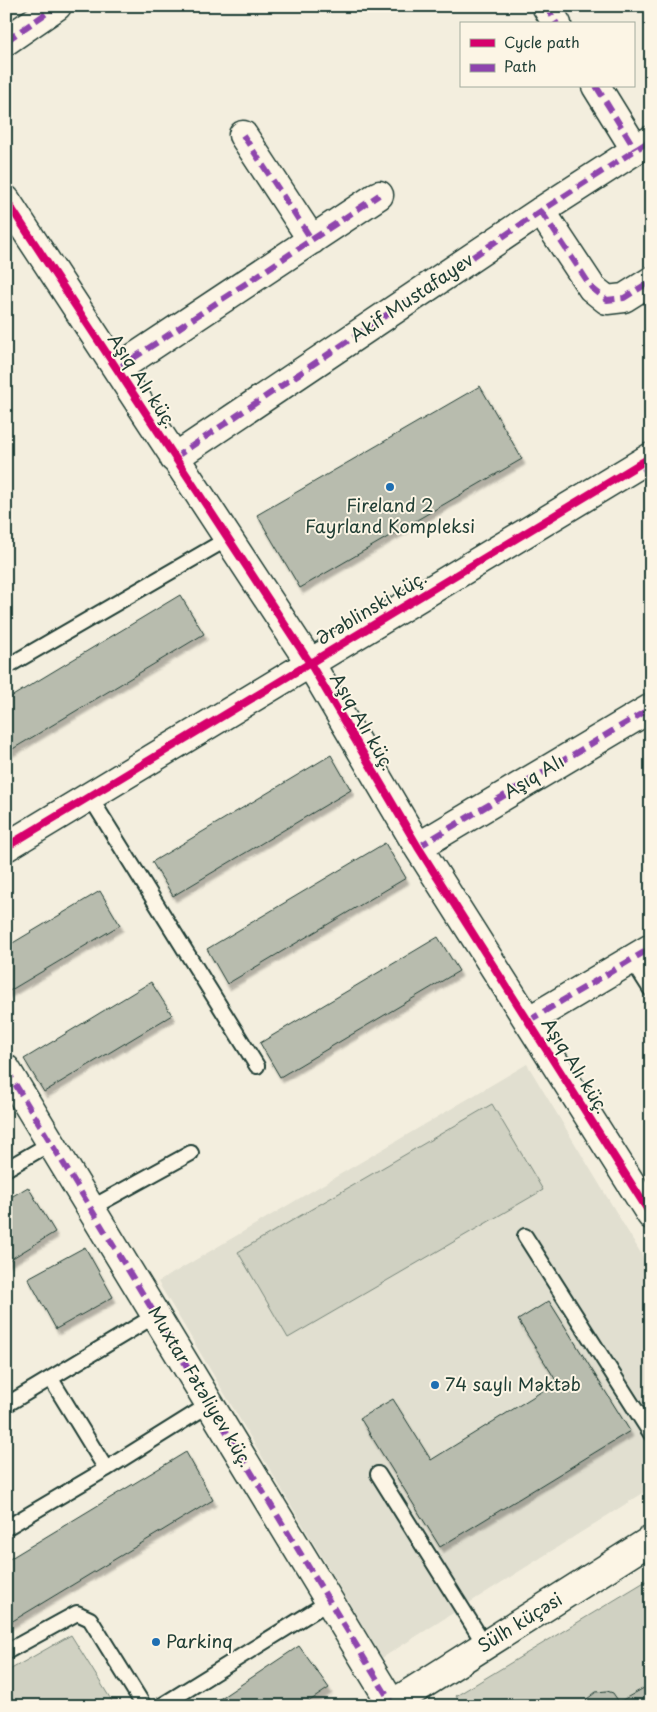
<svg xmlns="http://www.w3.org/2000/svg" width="657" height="1712" viewBox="0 0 657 1712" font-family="'Playpen Sans',sans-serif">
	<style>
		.built { fill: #e1dfd0 }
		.green { fill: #d0d1c2; stroke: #78877b }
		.building { fill: #b8bcae; stroke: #1f3d34; filter: url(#shadow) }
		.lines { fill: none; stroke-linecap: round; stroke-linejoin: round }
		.lane-casing { stroke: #1f3d34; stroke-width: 18 }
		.street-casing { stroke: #1f3d34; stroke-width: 31 }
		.secondary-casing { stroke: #1f3d34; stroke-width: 31 }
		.lane { stroke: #fcf5e5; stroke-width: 14 }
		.street { stroke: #fcf5e5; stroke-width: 28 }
		.secondary { stroke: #fcf5e5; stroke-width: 28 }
		.quiet { stroke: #8e44ad; stroke-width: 6; stroke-dasharray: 12 6; stroke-linecap: butt }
		.cycleway-casing { stroke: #fcf5e5; stroke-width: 11 }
		.cycleway { stroke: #d6006c; stroke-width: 8 }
		.poi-dot { fill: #1f6fb2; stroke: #fcf5e5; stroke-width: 2 }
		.labels { text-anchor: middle; stroke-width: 4; stroke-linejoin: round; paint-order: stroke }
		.street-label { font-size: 18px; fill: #1f3d34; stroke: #fcf5e5 }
		.poi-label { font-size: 18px; fill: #1f3d34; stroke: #fcf5e5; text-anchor: start }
	</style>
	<defs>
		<filter id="shadow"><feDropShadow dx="3" dy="5.5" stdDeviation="1" flood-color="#0004"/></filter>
	</defs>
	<rect width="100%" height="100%" fill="#f3eede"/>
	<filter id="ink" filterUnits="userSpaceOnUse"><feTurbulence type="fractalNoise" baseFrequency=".02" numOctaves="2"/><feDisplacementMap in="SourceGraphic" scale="10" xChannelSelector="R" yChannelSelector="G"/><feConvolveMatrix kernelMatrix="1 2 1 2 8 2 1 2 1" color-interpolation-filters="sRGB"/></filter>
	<g filter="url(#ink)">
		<!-- built -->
		<path class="built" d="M527 1064 651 1270V1488L382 1658 158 1282Z"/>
		<!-- green -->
		<path class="green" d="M492 1104 543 1190 288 1338 238 1252Z
			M651 1578V1706H462L456 1696Z
			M71 1635 115 1706H6V1672Z"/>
		<!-- building -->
		<path class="building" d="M480 386 522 459 300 588 257 515Z
			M180 595 204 634 6 753V700Z
			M331 755 351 790 173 896 152 862Z
			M385 843 406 878 227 984 207 949Z
			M100 891 120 925 6 993V947Z
			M438 937 459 971 280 1077 260 1043Z
			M151 982 172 1015 44 1092 24 1059Z
			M28 1187 55 1232 6 1262V1200Z
			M85 1247 113 1297 56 1329 28 1278Z
			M549 1301 630 1431 440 1547 360 1418 393 1399 431 1460 557 1382 518 1320Z
			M186 1452 213 1500 6 1625V1561Z
			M299 1646 329 1688 302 1706H209Z
			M651 1684V1706H586L587 1699 596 1692 607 1691 613 1693 619 1702Z"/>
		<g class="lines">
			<!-- lane casing -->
			<g class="lane-casing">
				<path id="lane" d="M6 667 229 538
					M90 797 257 1066
					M632 960 651 990
					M6 1169 51 1143
					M91 1208 191 1153
					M525 1236 651 1434
					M51 1379 106 1469
					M6 1405 156 1315
					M378 1474 485 1645
					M6 1528 106 1469 210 1404
					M6 1652 77 1613 90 1619 144 1706
					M161 1706 330 1601"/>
			</g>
			<!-- street casing -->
			<g class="street-casing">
				<path id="street" d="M546 6 557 24
					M6 41 57 6
					M596 86 635 149
					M243 135 312 240
					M6 200 310 663 418 847 651 1215
					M541 211 592 288 607 300 624 298 651 281
					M117 369 379 195
					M174 458 541 211 651 140
					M6 847 651 457
					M418 847 651 708
					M528 1021 651 948
					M6 1069 393 1706"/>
			</g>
			<!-- secondary casing -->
			<g class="secondary-casing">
				<path id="secondary" d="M389 1706 651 1540"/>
			</g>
			<!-- lane -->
			<use href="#lane" class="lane"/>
			<!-- street -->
			<use href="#street" class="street"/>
			<!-- secondary -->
			<use href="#secondary" class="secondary"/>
			<!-- quiet -->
			<path class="quiet" d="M546 6 557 24
				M6 41 57 6
				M596 86 635 149
				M243 135 312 240
				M541 211 592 288 607 300 624 298 651 281
				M117 369 379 195
				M174 458 541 211 651 140
				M641 463 651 479
				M418 847 651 708
				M528 1021 651 948
				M6 1069 392 1704"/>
			<!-- cycleway casing -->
			<g class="cycleway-casing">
				<path id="cycleway" d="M6 200 310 663 418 847 651 1215
					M6 847 651 457"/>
			</g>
			<!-- cycleway -->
			<use href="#cycleway" class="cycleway"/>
		</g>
	</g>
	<!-- markers -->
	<g class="poi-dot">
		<circle cx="390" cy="487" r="5"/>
		<circle cx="435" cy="1385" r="5"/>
		<circle cx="156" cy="1642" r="5"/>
	</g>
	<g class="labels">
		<!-- street labels -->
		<g class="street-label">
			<text transform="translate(412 298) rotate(-34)" y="6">Akif Mustafayev</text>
			<text transform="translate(142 381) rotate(57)" y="6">Aşıq Alı küç.</text>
			<text transform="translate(372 608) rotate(-31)" y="6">Ərəblinski küç.</text>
			<text transform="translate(362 722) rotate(60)" y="6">Aşıq Alı küç.</text>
			<text transform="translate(534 777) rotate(-31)" y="6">Aşıq Alı</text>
			<text transform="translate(575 1066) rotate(58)" y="6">Aşıq Alı küç.</text>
			<text transform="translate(200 1387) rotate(59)" y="6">Muxtar Fətəliyev küç.</text>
			<text transform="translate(520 1623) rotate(-32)" y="6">Sülh küçəsi</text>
		</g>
		<!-- poi labels -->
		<g class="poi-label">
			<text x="390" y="512" text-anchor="middle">Fireland 2<tspan x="390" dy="21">Fayrland Kompleksi</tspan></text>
			<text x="445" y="1391">74 saylı Məktəb</text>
			<text x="166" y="1648">Parkinq</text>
		</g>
	</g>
	<!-- margin -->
	<rect width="657" height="1712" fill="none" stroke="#fcf5e5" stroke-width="25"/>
	<rect x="12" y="12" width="632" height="1687" fill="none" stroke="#1f3d34" stroke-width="2" filter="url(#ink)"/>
	<!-- legend -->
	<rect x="460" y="22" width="175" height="65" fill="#fcf5e5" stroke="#a4ab9e"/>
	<rect x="470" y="39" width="25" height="8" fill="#d6006c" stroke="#a4ab9e"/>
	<text x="504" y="48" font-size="15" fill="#1f3d34">Cycle path</text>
	<rect x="470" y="64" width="25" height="8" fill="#8e44ad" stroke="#a4ab9e"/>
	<text x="504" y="72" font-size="15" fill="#1f3d34">Path</text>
</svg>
